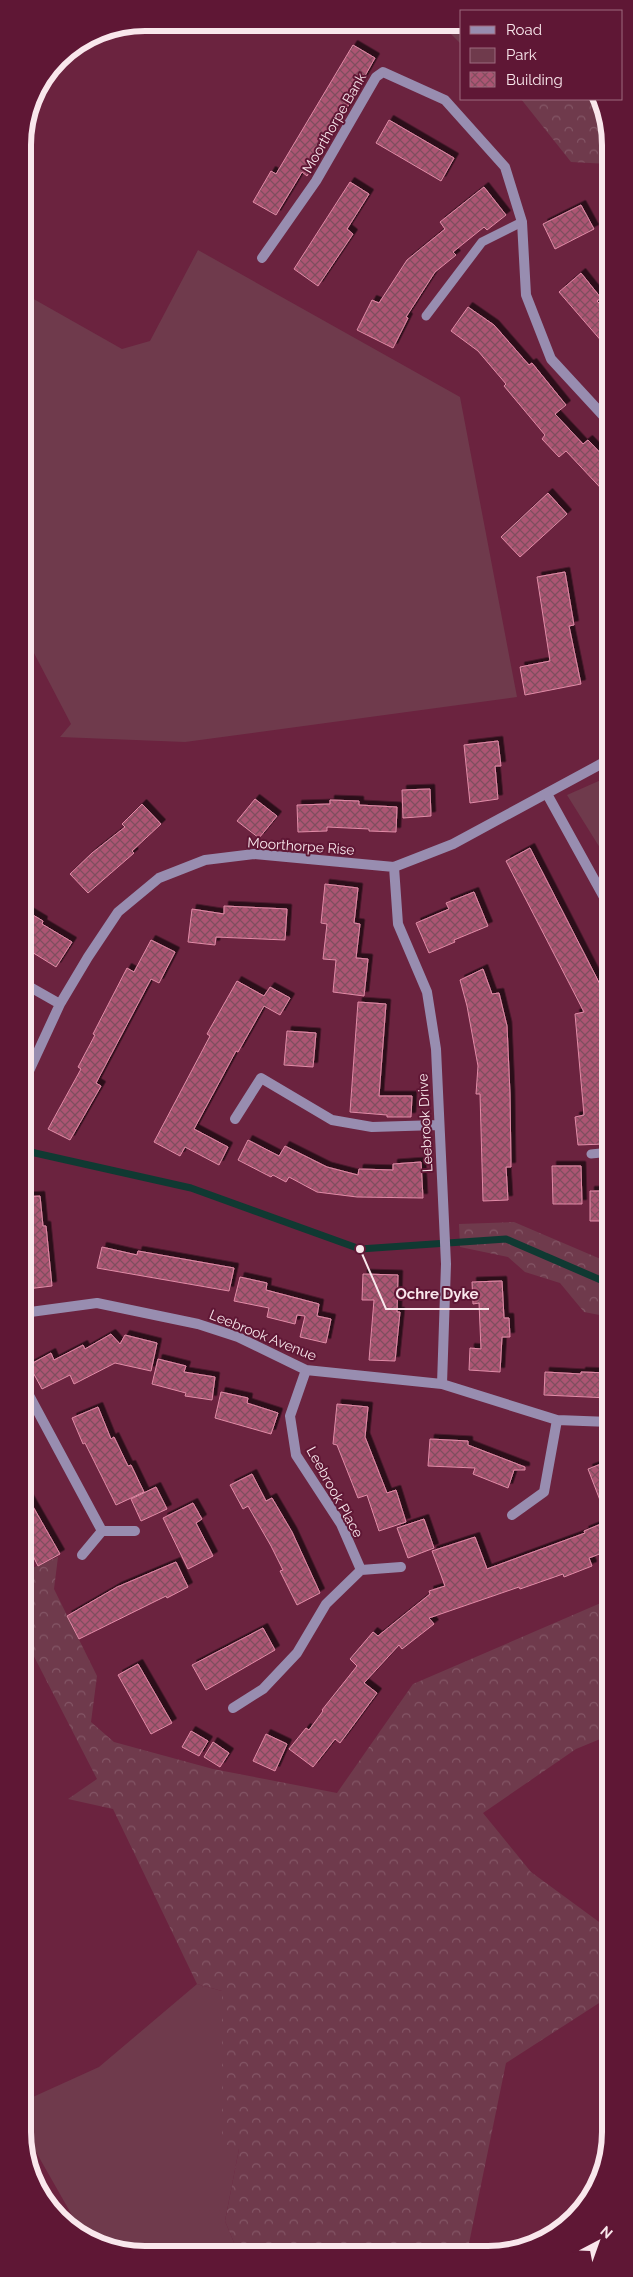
<svg xmlns="http://www.w3.org/2000/svg" width="633" height="2277" viewBox="0 0 633 2277" font-family="Raleway,sans-serif">
	<style>
		.green { fill: #6f3a4c }
		.forest { fill: url(#forest-crowns) }
		.lines { fill: none; stroke-linecap: round; stroke-linejoin: round }
		.stream { stroke: #103932; stroke-width: 7 }
		.building { fill: url(#building-cross-hatch); stroke: #e08ca7; filter: url(#shadow) }
		.service { stroke: #988db0; stroke-width: 9 }
		.minor { stroke: #988db0; stroke-width: 10 }
		.labels { text-anchor: middle; stroke-width: 4; stroke-linejoin: round; paint-order: stroke }
		.street-label { font-size: 14px; fill: #f9e7ec; stroke: #5f1735 }
		.rim { fill: none; stroke: #f9e7ec; stroke-width: 6 }
		.leader { fill: none; stroke: #f9e7ec; stroke-width: 2 }
		.callout-dot { fill: #f9e7ec; stroke: #5f1735; stroke-width: 2 }
		.callout-label { font-size: 15px; text-anchor: middle; font-weight: bold; fill: #f9e7ec; stroke: #5f1735; stroke-width: 4; stroke-linejoin: round; paint-order: stroke }
	</style>
	<defs>
		<pattern id="forest-crowns" width="20" height="18" patternUnits="userSpaceOnUse" patternTransform="scale(1.25)"><rect width="20" height="18" fill="#6f3a4c"/><path d="M2 6a3 3 0 1 1 6 0M12 15a3 3 0 1 1 6 0" fill="none" stroke="#845666"/></pattern>
		<pattern id="building-cross-hatch" width="8" height="8" patternUnits="userSpaceOnUse" patternTransform="scale(1.25)"><rect width="8" height="8" fill="#ac5573"/><path d="M0 0l8 8M0 8l8-8" fill="none" stroke="#804e5f"/></pattern>
		<filter id="shadow"><feDropShadow dx="4.5" dy="-4.5" stdDeviation="0" flood-color="#0009"/></filter>
	</defs>
	<rect width="100%" height="100%" fill="#6b233f"/>
	<!-- green -->
	<path class="green" d="M198 250 460 397 517 697 185 742 60 737 71 724 23 632V293L122 349 150 341Z
		M610 776V864L567 795Z
		M197 1984 222 1991 223 2044 239 2149 225 2221 238 2252H121L85 2238 24 2131V2101L99 2067Z"/>
	<!-- forest -->
	<path class="forest" d="M441 24 462 25V45Z
		M521 99H600L609 129V164L571 162Z
		M514 1222 610 1263V1317L584 1312 560 1283 525 1272 508 1257 460 1247 459 1224Z
		M58 1557 54 1589 97 1676 91 1722 114 1742 213 1769 337 1793 413 1684 610 1599V1735L576 1749 483 1813 531 1872 610 1930V1996L506 2063 467 2253 238 2252 225 2221 239 2149 222 2143V1991L197 1984 113 1809 68 1799 97 1779 23 1635V1572Z"/>
	<g class="lines">
		<!-- stream -->
		<path class="stream" d="M23 1148 35 1153 191 1188 360 1249 506 1239 610 1284"/>
	</g>
	<!-- building -->
	<path class="building" d="M353 45 375 58 348 106 318 152 321 154 307 176 302 172 276 215 253 202 271 171 276 174Z
		M389 120 454 158 441 181 376 143Z
		M350 182 369 194 347 229 353 234 318 286 294 269Z
		M484 187 506 215 487 230 484 227 453 252 456 255 435 272 406 317 408 318 393 348 357 330 372 300 379 303 407 260 445 229 440 222Z
		M581 205 594 229 555 249 543 224Z
		M581 273 601 298 597 301 609 314 610 351 559 292Z
		M468 307 494 325 529 365 532 363 566 405 555 414 583 444 588 440 610 463V498L566 451 559 457 542 439 545 435 504 386 506 384 478 351 451 331Z
		M548 493 567 514 520 557 501 537Z
		M565 572 574 625 569 626 581 684 525 695 520 667 550 661 537 577Z
		M498 741 501 766H495L498 799 470 803 464 745Z
		M430 789 431 816 403 818 402 790Z
		M255 799 277 816 259 838 237 821Z
		M330 800 359 801V805L397 807 396 832 369 831V829L327 827V831L298 832 297 805 330 804Z
		M142 804 161 824 132 851 134 853 88 893 70 874 92 853 125 827 122 824Z
		M530 848 607 998 610 1114 604 1115V1144L578 1145 575 1117 584 1115 575 1014 584 1012 506 861Z
		M325 884 358 888 354 923 360 924 356 958 368 959 364 996 333 992 336 960 323 959 327 924 321 923Z
		M474 892 488 926 454 940 455 942 429 953 416 923 449 909 446 903Z
		M224 906 287 909 285 940 216 937 215 945 188 942 192 909 224 914Z
		M23 909 43 921 42 924 72 942 56 967 27 949 23 957Z
		M151 940 175 952 159 983 151 979 96 1083 101 1086 70 1140 48 1129 81 1069 78 1067 95 1035 93 1034 127 968 134 972Z
		M483 969 492 994 499 993 507 1026 510 1094 511 1167H506L508 1200 483 1201 480 1094H476L478 1066 467 1006 460 980Z
		M237 981 264 996 270 987 290 998 280 1015 264 1006 238 1052 236 1051 194 1129 228 1147 219 1165 185 1147 180 1156 154 1142 210 1036 207 1034Z
		M358 1002 386 1004 379 1096H412L411 1117H387V1115L350 1112Z
		M287 1031 316 1033 313 1067 284 1065Z
		M248 1140 279 1156 285 1146 327 1167 358 1175 359 1169 393 1170V1164L421 1162 423 1198 357 1197 317 1192 289 1177 286 1182 273 1175 271 1177 238 1160Z
		M552 1166H581L582 1204H553Z
		M590 1191H610V1221H590Z
		M40 1196 43 1226H46L52 1286 27 1289 23 1241V1197Z
		M102 1247 137 1255 138 1251 234 1268 229 1291 97 1268Z
		M363 1274 398 1275 397 1312H400L395 1361 369 1360 374 1300H362Z
		M240 1277 267 1283 266 1290 319 1304 317 1316 331 1319 326 1343 300 1337 305 1316 297 1315 295 1324 267 1317 269 1308 234 1301Z
		M502 1281 504 1318H509L510 1337H502L500 1372 469 1370 470 1348 481 1349 479 1303 473 1304 472 1282Z
		M111 1334 120 1344 125 1335 157 1343 151 1371 115 1363 74 1384 70 1375 42 1389 29 1365 51 1353 54 1360 83 1345 85 1349Z
		M158 1359 186 1366 184 1372 215 1377 212 1400 185 1396 186 1393 152 1384Z
		M545 1372 581 1374V1372L609 1373V1398L544 1395Z
		M221 1392 248 1398 247 1403 278 1413 271 1434 215 1418Z
		M337 1404 368 1407 365 1437 387 1493 396 1490 406 1522 379 1531 367 1495 358 1498 337 1445 333 1444Z
		M98 1407 111 1439 114 1437 128 1466 131 1465 144 1492 116 1505 85 1443 83 1444 72 1418Z
		M430 1439 468 1441V1445L525 1467V1470H514L508 1488 473 1474 475 1468 428 1466Z
		M606 1462 610 1471V1550L589 1558 592 1566 564 1577 563 1574 520 1589 519 1587 429 1618 434 1624 402 1649 399 1645 364 1683 377 1693 340 1743 335 1739 313 1767 289 1749 306 1728 309 1730 323 1711 322 1710 357 1666 350 1659 373 1632 378 1636 430 1594 429 1591 445 1586 432 1551 475 1537 487 1569 585 1533 584 1531 608 1521 588 1469Z
		M252 1474 266 1501 272 1498 292 1532 320 1593 297 1605 280 1571 283 1570 271 1546 248 1506 243 1509 230 1485Z
		M156 1487 167 1509 141 1521 131 1499Z
		M23 1489 60 1554 38 1566 23 1536Z
		M193 1503 202 1519 196 1523 213 1556 188 1569 163 1518Z
		M424 1519 434 1548 408 1558 397 1528Z
		M176 1562 188 1587 167 1598 166 1596 79 1639 67 1616 117 1587Z
		M263 1628 275 1650 206 1690 192 1665Z
		M138 1664 172 1723 151 1734 118 1675Z
		M191 1731 208 1741 199 1756 182 1747Z
		M266 1734 287 1744 275 1771 253 1761Z
		M213 1742 229 1753 220 1767 204 1757Z"/>
	<g class="lines">
		<!-- service -->
		<path class="service" d="M426 316 482 242 522 222
			M591 1154 610 1152"/>
		<!-- minor -->
		<path class="minor" d="M262 258 316 181 376 77 383 72 445 100 505 167 522 222 526 295 551 359 610 423
			M547 794 610 908
			M394 867 398 924 427 992 436 1049 446 1264 442 1384
			M23 983 60 1004
			M23 1084 60 1004 88 957 118 912 159 878 205 860 254 854 394 867 453 844 610 759
			M235 1119 261 1078 332 1120 372 1127 438 1125
			M23 1313 97 1303 198 1324 238 1337 306 1370 442 1384 557 1420 610 1422
			M23 1384 102 1531 82 1555
			M512 1515 544 1492 557 1420
			M102 1531H135
			M361 1570 401 1567
			M233 1708 263 1689 297 1653 326 1604 361 1570 341 1524 296 1455 290 1416 306 1370"/>
	</g>
	<g class="labels">
		<!-- street labels -->
		<g class="street-label">
			<text transform="translate(334 123) rotate(-60)" y="5">Moorthorpe Bank</text>
			<text transform="translate(301 846) rotate(4)" y="5">Moorthorpe Rise</text>
			<text transform="translate(425 1123) rotate(-93)" y="5">Leebrook Drive</text>
			<text transform="translate(263 1335) rotate(22)" y="5">Leebrook Avenue</text>
			<text transform="translate(335 1492) rotate(61)" y="5">Leebrook Place</text>
		</g>
	</g>
	<!-- crop -->
	<path d="M0 0H633V2277H0ZM145 31H488A114 114 0 0 1 602 145V2132A114 114 0 0 1 488 2246H145A114 114 0 0 1 31 2132V145A114 114 0 0 1 145 31Z" fill="#5f1735" fill-rule="evenodd"/>
	<path class="rim" d="M145 31H488A114 114 0 0 1 602 145V2132A114 114 0 0 1 488 2246H145A114 114 0 0 1 31 2132V145A114 114 0 0 1 145 31Z"/>
	<!-- callouts -->
	<path class="leader" d="M360 1249L386 1309H489"/>
	<circle class="callout-dot" cx="360" cy="1249" r="5"/>
	<g class="callout-label">
		<text x="437" y="1299">Ochre Dyke</text>
	</g>
	<!-- legend -->
	<rect x="460" y="10" width="162" height="90" fill="#5f1735" stroke="#9d6a7e"/>
	<rect x="470" y="26" width="25" height="8" fill="#988db0" stroke="#9d6a7e"/>
	<text x="506" y="35" font-size="15" fill="#f9e7ec">Road</text>
	<rect x="470" y="48" width="25" height="15" fill="#6f3a4c" stroke="#9d6a7e"/>
	<text x="506" y="60" font-size="15" fill="#f9e7ec">Park</text>
	<rect x="470" y="72" width="25" height="15" fill="url(#building-cross-hatch)" stroke="#9d6a7e"/>
	<text x="506" y="85" font-size="15" fill="#f9e7ec">Building</text>
	<!-- north arrow -->
	<g transform="translate(598 2242) rotate(41)" stroke="#5f1735" stroke-width="4" paint-order="stroke">
	<path d="M0-4L9 19L0 12L-9 19Z" fill="#f9e7ec"/>
	<text y="-8" font-size="14" font-weight="bold" text-anchor="middle" fill="#f9e7ec">N</text>
	</g>
</svg>
